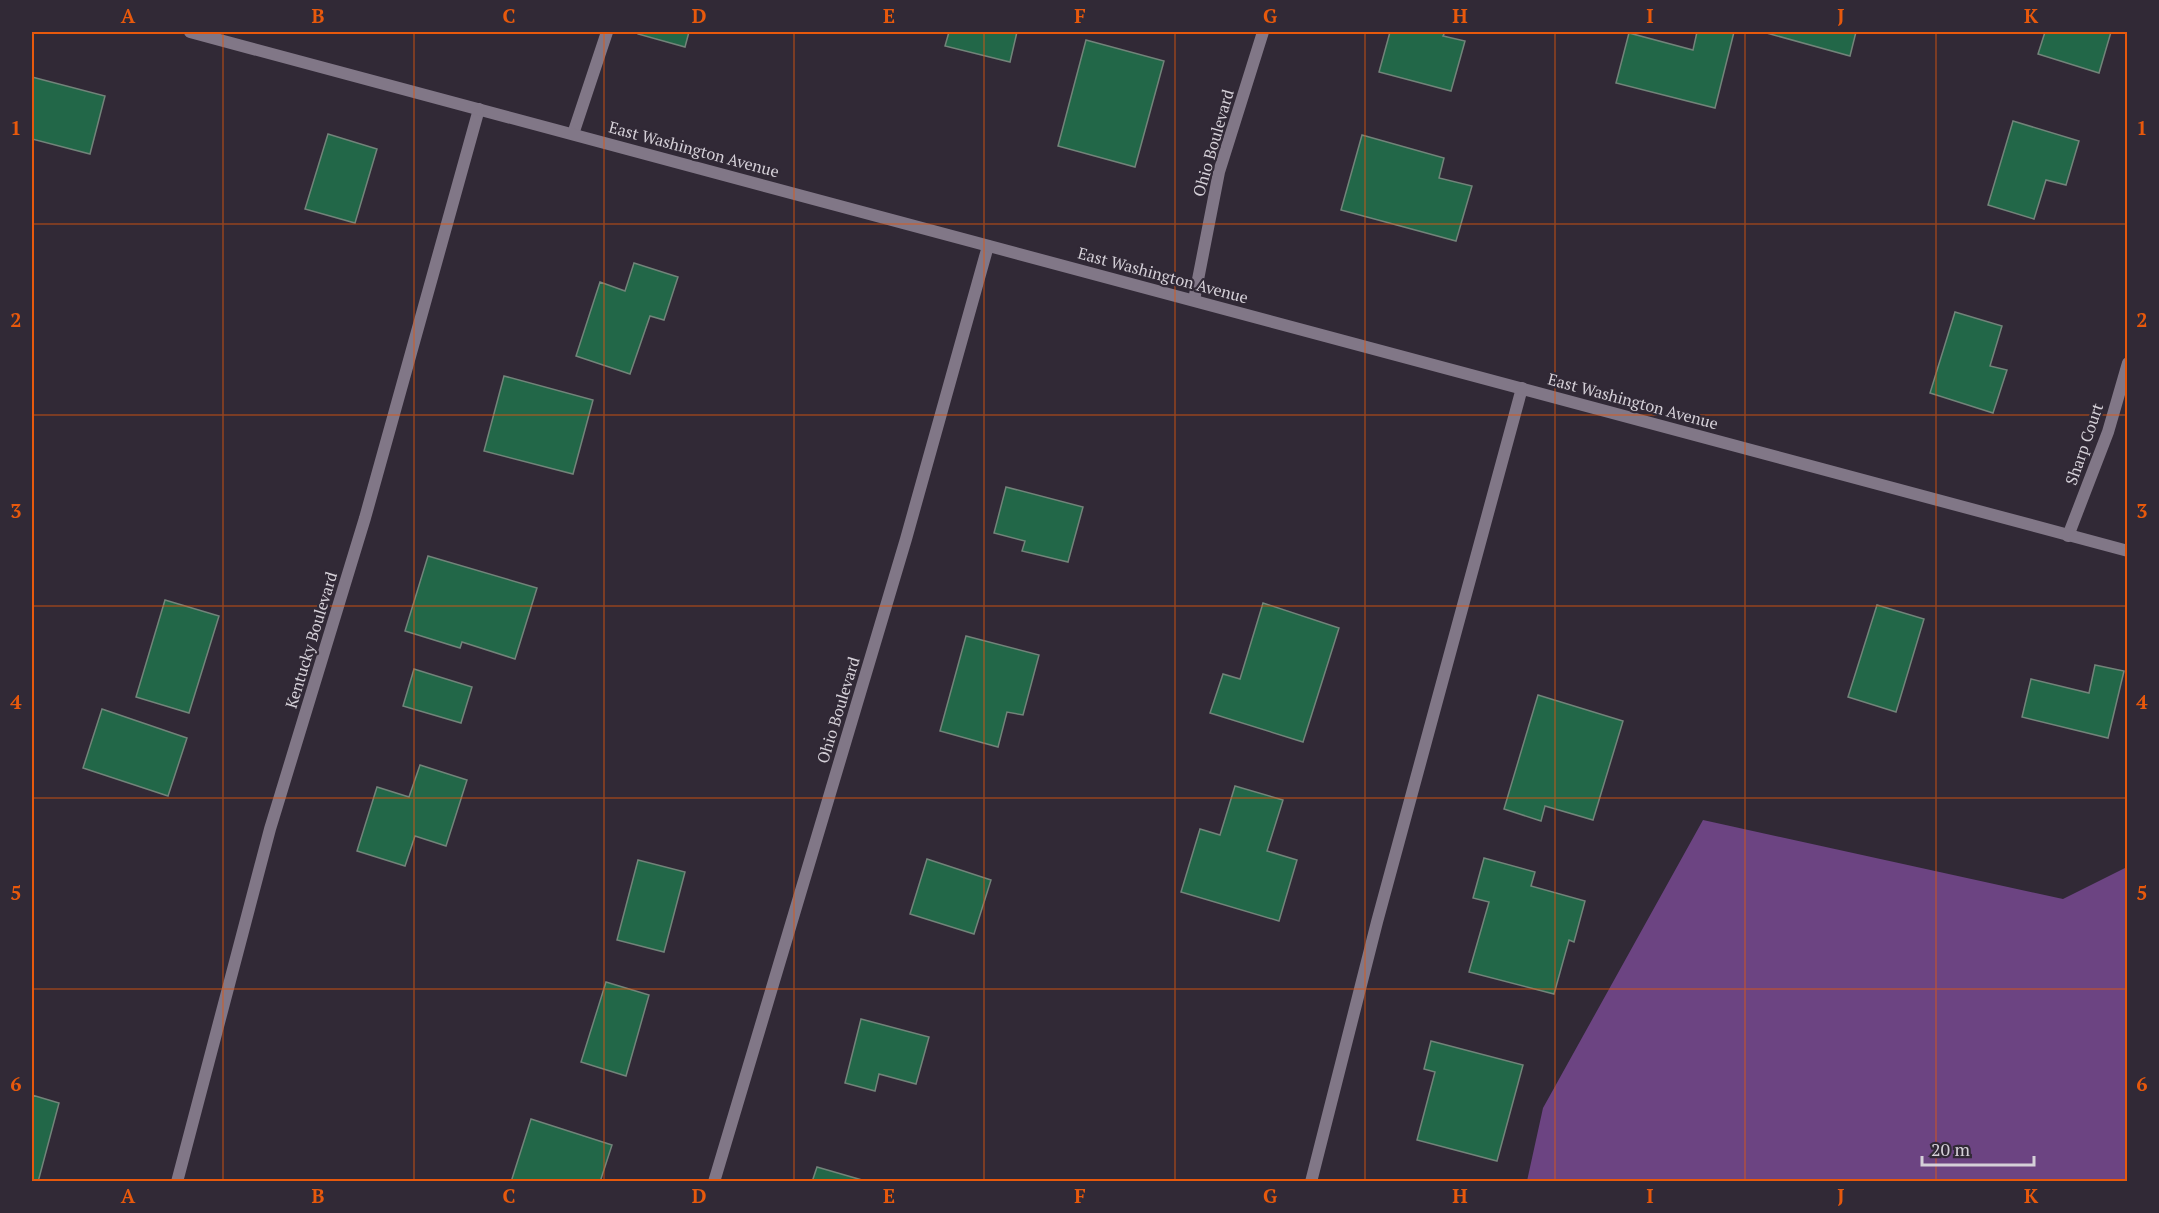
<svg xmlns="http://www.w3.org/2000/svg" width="2159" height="1213" viewBox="0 0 2159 1213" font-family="'PT Serif',serif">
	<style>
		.forest { fill: #6c4482 }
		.building { fill: #226748; stroke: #72847a; stroke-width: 1.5 }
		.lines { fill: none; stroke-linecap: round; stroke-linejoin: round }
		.service { stroke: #817787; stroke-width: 12 }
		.minor { stroke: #817787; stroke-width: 12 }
		.tertiary { stroke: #817787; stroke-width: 12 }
		.grid { fill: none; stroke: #e8590c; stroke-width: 1.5; stroke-opacity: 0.55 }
		.labels { text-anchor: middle; stroke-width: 4.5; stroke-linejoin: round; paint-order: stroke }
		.street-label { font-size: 16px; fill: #d5d0d8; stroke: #312936 }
		.neatline { fill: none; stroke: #e8590c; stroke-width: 2 }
		.grid-label { font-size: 20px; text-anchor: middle; font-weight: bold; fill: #e8590c }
	</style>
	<rect width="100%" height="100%" fill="#312936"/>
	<!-- forest -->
	<path class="forest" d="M1703 820 2063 899 2127 867V1181H1527L1543 1108Z"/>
	<!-- building -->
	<path class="building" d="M638 32H689L685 47 638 34Z
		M949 32H1017L1010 62 945 46Z
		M1390 32H1445L1443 36 1465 41 1451 91 1379 72Z
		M1697 32H1734L1715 108 1616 83 1629 33 1693 50Z
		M1763 32H1856L1850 56Z
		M2045 32H2111L2099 73 2038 54Z
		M1086 40 1164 61 1135 167 1058 146Z
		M32 77 105 96 90 154 32 139Z
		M2013 121 2079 141 2066 185 2046 180 2034 219 1988 205Z
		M328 134 377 149 355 223 305 209Z
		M1362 135 1444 158 1439 178 1472 186 1456 241 1341 210Z
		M634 263 678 277 664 320 650 316 630 374 576 356 600 282 625 291Z
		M1955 312 2002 326 1990 366 2007 370 1993 413 1930 393Z
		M504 376 593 400 573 474 484 451Z
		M1006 487 1083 507 1068 562 1022 551 1025 541 994 533Z
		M428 556 537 588 515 659 462 642 460 648 405 631Z
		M165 600 219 616 189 713 136 697Z
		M1263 603 1339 628 1303 742 1210 713 1223 674 1240 679Z
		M1877 605 1924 619 1896 712 1848 697Z
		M966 636 1039 655 1023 715 1007 712 998 747 940 731Z
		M2095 665 2124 671 2108 738 2022 717 2031 679 2089 693Z
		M414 669 472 687 461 723 403 706Z
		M1538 695 1623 721 1593 820 1545 806 1541 821 1504 809Z
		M102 709 187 738 168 796 83 768Z
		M420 765 467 780 446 846 415 836 405 866 357 851 377 787 409 797Z
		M1235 786 1283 800 1267 851 1297 860 1279 921 1181 892 1200 829 1220 835Z
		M1484 858 1535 872 1531 886 1585 901 1574 942 1569 940 1554 994 1469 972 1489 902 1473 898Z
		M927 859 991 880 974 934 910 914Z
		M638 860 685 872 664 952 617 940Z
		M606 982 649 995 626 1076 581 1062Z
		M861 1019 929 1037 916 1084 879 1074 875 1091 845 1083Z
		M1431 1041 1523 1065 1497 1161 1417 1140 1435 1072 1424 1069Z
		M32 1095 59 1103 38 1182H32Z
		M531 1119 612 1145 600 1182H511Z
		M817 1167 869 1182H812Z"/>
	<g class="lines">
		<!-- service -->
		<path class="service" d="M573 134 607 32"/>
		<!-- minor -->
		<path class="minor" d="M1194 300 1219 172 1263 32
			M2068 536 2108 432 2128 363
			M177 1182 270 829 365 518 479 109
			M714 1182 906 539 988 246
			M1311 1182 1377 922 1522 388"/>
		<!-- tertiary -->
		<path class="tertiary" d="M190 32 2128 551"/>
	</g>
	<!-- grid -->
	<path class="grid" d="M223 32V1182M414 32V1182M604 32V1182M794 32V1182M984 32V1182M1175 32V1182M1365 32V1182M1555 32V1182M1745 32V1182M1936 32V1182M32 224H2128M32 415H2128M32 606H2128M32 798H2128M32 989H2128"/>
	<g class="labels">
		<!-- street labels -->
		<g class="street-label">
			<text transform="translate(1213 143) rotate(-74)" y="6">Ohio Boulevard</text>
			<text transform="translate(694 149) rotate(15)" y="6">East Washington Avenue</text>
			<text transform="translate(1163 275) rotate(15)" y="6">East Washington Avenue</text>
			<text transform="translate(1633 401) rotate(15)" y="6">East Washington Avenue</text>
			<text transform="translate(2084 444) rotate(-71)" y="6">Sharp Court</text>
			<text transform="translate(311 640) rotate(-73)" y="6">Kentucky Boulevard</text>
			<text transform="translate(838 710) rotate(-73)" y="6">Ohio Boulevard</text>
		</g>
	</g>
	<!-- border -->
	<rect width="2159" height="1213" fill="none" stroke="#312936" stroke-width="66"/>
	<!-- scale -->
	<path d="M1922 1156v9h112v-9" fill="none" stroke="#d5d0d8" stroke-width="3"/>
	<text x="1931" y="1156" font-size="18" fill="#d5d0d8" stroke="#312936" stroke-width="4.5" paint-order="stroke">20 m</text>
	<rect x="33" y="33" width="2093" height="1147" class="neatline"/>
	<g class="grid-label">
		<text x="128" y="23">A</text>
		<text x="318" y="23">B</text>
		<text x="509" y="23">C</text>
		<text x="699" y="23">D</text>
		<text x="889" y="23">E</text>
		<text x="1080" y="23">F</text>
		<text x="1270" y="23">G</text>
		<text x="1460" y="23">H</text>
		<text x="1650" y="23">I</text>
		<text x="1841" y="23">J</text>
		<text x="2031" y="23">K</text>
		<text x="16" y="135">1</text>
		<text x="2142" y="135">1</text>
		<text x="16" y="327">2</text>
		<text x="2142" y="327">2</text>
		<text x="16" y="518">3</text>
		<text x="2142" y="518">3</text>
		<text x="16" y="709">4</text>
		<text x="2142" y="709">4</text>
		<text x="16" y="900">5</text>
		<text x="2142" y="900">5</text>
		<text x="16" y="1091">6</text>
		<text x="2142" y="1091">6</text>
		<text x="128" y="1203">A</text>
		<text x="318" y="1203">B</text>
		<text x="509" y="1203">C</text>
		<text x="699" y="1203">D</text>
		<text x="889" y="1203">E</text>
		<text x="1080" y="1203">F</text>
		<text x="1270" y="1203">G</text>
		<text x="1460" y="1203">H</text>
		<text x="1650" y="1203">I</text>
		<text x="1841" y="1203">J</text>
		<text x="2031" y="1203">K</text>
	</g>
</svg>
